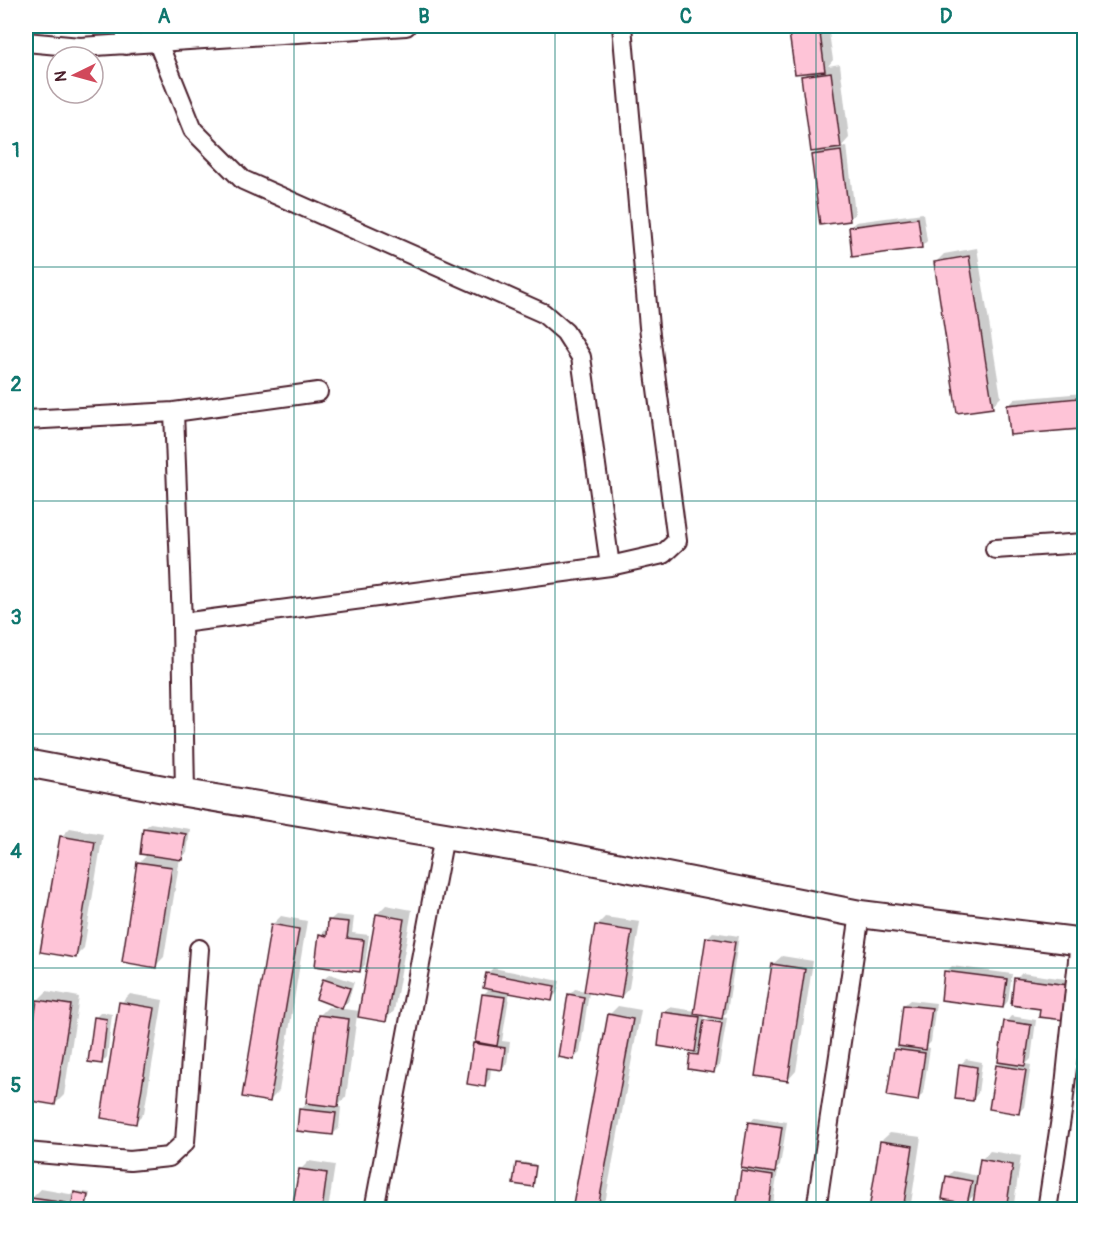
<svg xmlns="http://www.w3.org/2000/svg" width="1110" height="1235" viewBox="0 0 1110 1235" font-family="Pangolin,sans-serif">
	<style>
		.shadow { fill: #0003; fill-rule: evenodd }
		.building { fill: #fec4d7; stroke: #4a1f2b; stroke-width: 1.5 }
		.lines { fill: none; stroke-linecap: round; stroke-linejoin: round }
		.street-casing { stroke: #4a1f2b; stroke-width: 22 }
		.secondary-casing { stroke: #4a1f2b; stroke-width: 30 }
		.street { stroke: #fff; stroke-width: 18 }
		.secondary { stroke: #fff; stroke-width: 26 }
		.grid { fill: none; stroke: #0f766e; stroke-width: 1.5; stroke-opacity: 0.55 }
		.neatline { fill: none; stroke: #0f766e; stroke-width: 2 }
		.grid-label { font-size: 20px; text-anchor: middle; font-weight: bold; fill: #0f766e }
	</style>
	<rect width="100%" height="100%" fill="#fff"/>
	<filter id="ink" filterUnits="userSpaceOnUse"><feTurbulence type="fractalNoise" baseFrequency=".0167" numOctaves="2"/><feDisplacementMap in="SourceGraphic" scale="12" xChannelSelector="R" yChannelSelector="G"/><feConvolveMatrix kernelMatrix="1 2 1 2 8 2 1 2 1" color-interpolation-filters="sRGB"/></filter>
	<g filter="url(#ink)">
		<!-- shadow -->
		<path class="shadow" d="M790 26H828L833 60 828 66 840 64 849 138 841 147 847 146 855 214 849 219 813 155 818 150 803 77 808 71 796 73Z
			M923 213 927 241 921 247 850 227 856 222Z
			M977 248 1001 397 992 406 935 263 944 254Z
			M1083 393 1084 423 1080 428 1009 405 1015 399Z
			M150 823 190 829 187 853 180 858 164 957 155 966 139 863 148 854 144 829Z
			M70 828 103 834 84 948 75 957 61 837Z
			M386 905 412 910 394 1011 385 1020 357 1015 346 1097 336 1107H341L339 1128 333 1134 300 1110 307 1104 319 1016 328 1007 360 1011 377 914Z
			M336 915 354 917 352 933 369 935 365 965 360 970 321 935 326 929 329 930 330 920Z
			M281 916 307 921 279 1091 270 1100 272 925Z
			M605 917 640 922 629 988 621 997 589 992 580 1053 574 1058 569 995 575 989 586 991 596 926Z
			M713 932 739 936 727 1012 722 1017 727 1018 719 1066 713 1072 692 1055 696 1050 659 1045 663 1013 669 1007 696 1011 707 938ZM704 1015 711 1016 703 1023Z
			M782 956 813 961 796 1071 788 1080 773 964Z
			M952 966 1012 974 1008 1001 1003 1007 946 972Z
			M493 968 560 981 557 993 551 999 510 991 502 1041 510 1042 507 1063 501 1069 491 1067 490 1079 484 1085 474 1044 477 1041 484 994 491 987 487 974Z
			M1022 973 1073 980 1042 1008 1016 979Z
			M330 974 354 982 348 1002 342 1007 317 998 324 979Z
			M47 991 79 997 64 1095 55 1104 26 1099V1083L38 1000Z
			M130 994 163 1000 144 1113 135 1122 121 1003Z
			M910 1000 936 1003 931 1042 926 1047 930 1048 923 1093 918 1099 896 1049 899 1046 904 1005Z
			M618 1006 641 1010 606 1198 597 1207 609 1015Z
			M101 1012 112 1014 107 1057 102 1063 95 1018Z
			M1011 1016 1036 1020 1031 1059 1026 1064 1031 1065 1024 1107 1018 1113 997 1066 1002 1061 1006 1022Z
			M966 1059 982 1062 978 1093 973 1099 960 1065Z
			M755 1117 787 1122 780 1166 775 1170H778L772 1210H737L742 1172 747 1167 750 1123Z
			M890 1133 921 1137 910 1210H870L881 1141Z
			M990 1151 1021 1156 1013 1210H973L976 1193 967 1202 947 1177 953 1171 979 1176 981 1160Z
			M309 1161 335 1165 328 1210H294L300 1170Z
			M520 1162 535 1164 532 1184 517 1164Z
			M41 1189 75 1195 78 1191 90 1193 87 1207 85 1210 72 1207 71 1210H30L32 1198Z"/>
		<!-- building -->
		<path class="building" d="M788 26H819L825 71 795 74Z
			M831 72 841 148 811 152 801 76Z
			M841 151 850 221 820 225 811 155Z
			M918 218 922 248 852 257 849 227Z
			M969 256 993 408 957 413 934 262Z
			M1078 398 1080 429 1010 435 1007 405Z
			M143 828 186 834 182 860 140 854Z
			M60 836 95 842 76 958 40 952Z
			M137 862 172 867 156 968 122 962Z
			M376 914 404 919 386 1022 358 1017Z
			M328 920 349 922 347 938 364 940 360 972 315 966 319 934 327 936Z
			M271 924 299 929 270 1102 242 1097Z
			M595 925 632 931 621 998 584 992Z
			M706 937 735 942 722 1019 694 1014Z
			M772 964 805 969 788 1081 755 1076Z
			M944 971 1007 979 1003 1008 941 1000Z
			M486 973 555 986 552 1001 483 988Z
			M1014 978 1068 985 1064 1020 1039 1017 1040 1009 1011 1005Z
			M323 979 350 988 342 1009 316 999Z
			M482 994 505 997 497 1046 475 1042Z
			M568 994 584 997 574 1060 558 1057Z
			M37 1000 71 1005 55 1105 26 1100V1073Z
			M119 1002 155 1008 136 1124 101 1118Z
			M903 1005 932 1008 926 1050 898 1046Z
			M662 1012 700 1017 695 1052 658 1046Z
			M608 1014 633 1019 598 1208 573 1204Z
			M318 1015 349 1019 338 1107 306 1103Z
			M94 1017 107 1019 102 1064 88 1062Z
			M704 1020 722 1023 714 1073 688 1069 690 1054 698 1055Z
			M1004 1021 1031 1025 1025 1066 998 1062Z
			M473 1043 505 1048 502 1070 487 1068 485 1087 467 1084Z
			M894 1049 925 1053 918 1101 887 1096Z
			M959 1064 977 1067 973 1101 955 1099Z
			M996 1065 1026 1070 1019 1114 989 1109Z
			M299 1109 336 1113 333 1135 297 1131Z
			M748 1122 782 1127 775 1173 741 1168Z
			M880 1141 913 1146 903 1210H869Z
			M980 1159 1013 1165 1006 1210H972Z
			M516 1163 536 1166 533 1187 513 1184Z
			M299 1169 327 1173 322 1210H292Z
			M741 1171 773 1176 768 1210H736Z
			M946 1176 972 1181 967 1204 942 1199Z
			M74 1192 88 1195 85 1210 71 1209Z
			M31 1198 66 1203 65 1210H29Z"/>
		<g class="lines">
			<!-- street casing -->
			<g class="street-casing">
				<path id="street" d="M126 26V45
					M26 42 80 47 406 26
					M158 43 193 130 243 180 543 313 565 332 581 357 610 566
					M174 412 182 623 185 793
					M26 420 174 412 318 392
					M995 549 1084 543
					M182 623 610 566 663 554 677 541 649 327 622 26
					M26 1152 130 1161 169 1157 185 1142 199 949
					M374 1210 444 836
					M816 1210 860 914
					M1047 1210 1063 1105 1080 941"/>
			</g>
			<!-- secondary casing -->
			<g class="secondary-casing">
				<path id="secondary" d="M26 763 185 793 565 856 860 914 1084 942"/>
			</g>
			<!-- street -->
			<use href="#street" class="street"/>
			<!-- secondary -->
			<use href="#secondary" class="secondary"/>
		</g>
	</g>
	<!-- grid -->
	<path class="grid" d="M294 26V1210M555 26V1210M816 26V1210M26 267H1084M26 501H1084M26 734H1084M26 968H1084"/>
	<!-- margin -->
	<rect width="1110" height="1235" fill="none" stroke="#fff" stroke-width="66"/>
	<!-- north arrow -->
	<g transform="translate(75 75) rotate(265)"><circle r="28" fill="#ffffff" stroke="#b7a5aa" stroke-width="1.5"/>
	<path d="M0-4.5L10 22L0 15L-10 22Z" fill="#d1495b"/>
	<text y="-9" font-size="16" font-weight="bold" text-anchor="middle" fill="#4a1f2b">N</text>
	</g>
	<rect x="33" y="33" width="1044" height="1169" class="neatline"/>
	<g class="grid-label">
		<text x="164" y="23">A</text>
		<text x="424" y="23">B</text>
		<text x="686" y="23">C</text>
		<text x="946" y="23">D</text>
		<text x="16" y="157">1</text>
		<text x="16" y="391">2</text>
		<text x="16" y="624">3</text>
		<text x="16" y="858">4</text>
		<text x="16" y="1092">5</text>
	</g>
</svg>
